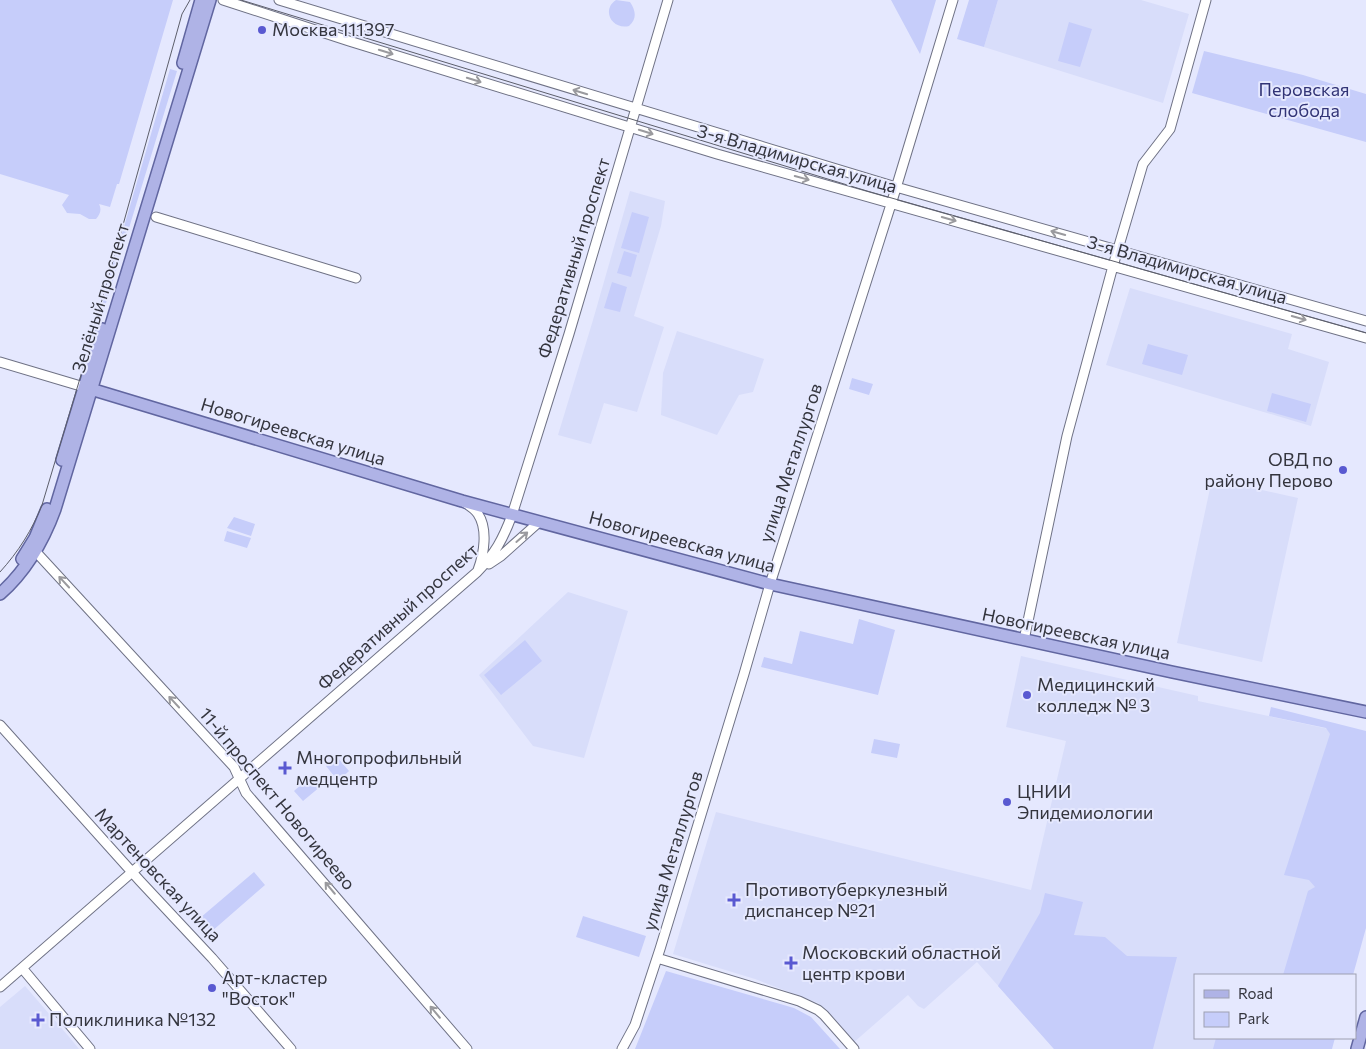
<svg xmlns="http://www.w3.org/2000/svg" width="1366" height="1049" viewBox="0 0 1366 1049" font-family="Commissioner,sans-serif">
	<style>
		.built { fill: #d8ddfa }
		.green { fill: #c6cdfa }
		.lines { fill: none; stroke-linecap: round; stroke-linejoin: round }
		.minor-casing { stroke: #6f7285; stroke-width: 11 }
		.major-casing { stroke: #6166a0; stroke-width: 14 }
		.minor { stroke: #fff; stroke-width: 9 }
		.major { stroke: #afb3e6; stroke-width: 11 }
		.tram { stroke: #5c5e6a; stroke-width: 1 }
		.oneway { stroke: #9a9a9e }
		.poi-dot { fill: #5959d1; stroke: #e5e8fe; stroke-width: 2 }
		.labels { text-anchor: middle; stroke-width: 4; stroke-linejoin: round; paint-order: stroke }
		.poi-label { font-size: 18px; fill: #34353e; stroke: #e5e8fe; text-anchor: start }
		.park-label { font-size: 18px; fill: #323476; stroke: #e5e8fe }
		.street-label { font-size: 18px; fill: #34353e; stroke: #e5e8fe }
	</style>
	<rect width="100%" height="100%" fill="#e5e8fe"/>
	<!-- built -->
	<path class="built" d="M998 0H1141L1189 14 1163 103 984 47Z
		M630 191 665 201 661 226 634 316 664 327 637 412 604 403 591 444 558 435 593 320Z
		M1130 288 1292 334 1288 349 1329 362 1311 426 1106 365Z
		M677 331 764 359 753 392 739 395 717 435 661 415 663 373Z
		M1212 479 1298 498 1262 662 1177 643Z
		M568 592 628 611 584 758 533 746 479 675Z
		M1021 656 1198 696V701L1366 737 1335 975H1195V1038H1317L1314 1049H1054L977 962 924 1009 918 1006 908 995 853 1043 818 1003 755 979 673 954 716 812 1031 890 1066 741 1006 727Z
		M25 986 70 1038 79 1049H0V1007Z"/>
	<!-- green -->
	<path class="green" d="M0 0H173L119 184H117L110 207 99 204C102 210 100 214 96 219H89L80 214 67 213 62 205 69 195 0 174Z
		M616 0 630 2C636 11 637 19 629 26 612 30 601 10 616 0Z
		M891 0H936L920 54Z
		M969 0H998L984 47 957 39Z
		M1069 22 1092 29 1080 67 1058 61Z
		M1204 51 1303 75 1366 94V142L1192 93Z
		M170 69 177 71 85 372 111 271Z
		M632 212 649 217 639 253 621 248Z
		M624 251 637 255 631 277 617 273Z
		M612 282 627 287 620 312 604 308Z
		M1148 344 1188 355 1182 375 1142 364Z
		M852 378 873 384 869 395 849 389Z
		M1272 393 1311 404 1306 422 1267 411Z
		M234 517 255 524 251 536 227 528Z
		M227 531 251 538 247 548 224 541Z
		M859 619 895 630 878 695 761 667 764 657 792 664 800 631 853 644Z
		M525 640 542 661 501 695 484 675Z
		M1271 707 1366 731V928L1353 975H1283L1308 891 1315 887 1309 880 1284 875 1330 734 1326 728 1269 716Z
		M874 739 900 744 897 758 871 753Z
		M337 757 349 771 338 781 326 766Z
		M312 775 321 786 303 801 294 791Z
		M254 872 265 885 211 932 200 918Z
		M1045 893 1083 902 1074 935 1105 937 1127 956 1177 957 1153 1049H1054L998 986 1040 913Z
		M583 916 646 936 639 957 576 937Z
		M666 971 794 1008 811 1017 840 1049H635Z
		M1216 1038H1335L1332 1049H1213Z"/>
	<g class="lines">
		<!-- minor casing -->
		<g class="minor-casing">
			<path id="minor" d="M223 0 349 41 717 154 1366 338
				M279 0 896 187 1366 321
				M156 217 356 278
				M0 362 84 387
				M465 503C470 506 475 509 478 514 488 529 484 554 478 570
				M36 552 234 767 246 793 467 1049
				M489 564 501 556 539 522
				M1024 640 1067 436 1113 266 1143 164 1170 129 1206 0
				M0 725 140 881 212 958 291 1049
				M657 958 799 1001 818 1010 824 1015 854 1049
				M22 968 90 1049
				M0 987 477 572C495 554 503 539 512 515L569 334 668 0
				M622 1049 635 1025 660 949 744 674 770 584 893 198 953 0"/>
		</g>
		<!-- major casing -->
		<g class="major-casing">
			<path id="major" d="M183 63 201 0
				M84 387 462 501 770 584 1172 672 1366 712
				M62 460 102 329
				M22 559 35 538 47 509
				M0 594C27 570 43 542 55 509L210 0
				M1357 1049 1366 1017"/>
		</g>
		<!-- minor -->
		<use href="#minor" class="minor"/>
		<!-- major -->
		<use href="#major" class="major"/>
		<!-- tram -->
		<path class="tram" d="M241 0 867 191 1366 333
			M0 572C19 551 32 530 42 505L81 375 182 14 190 0"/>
	</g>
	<!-- one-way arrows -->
	<defs><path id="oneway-shaft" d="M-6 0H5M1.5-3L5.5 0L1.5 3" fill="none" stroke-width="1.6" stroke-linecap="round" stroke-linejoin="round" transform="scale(1.25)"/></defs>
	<g class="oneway">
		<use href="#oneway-shaft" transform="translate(386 52) rotate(17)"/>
		<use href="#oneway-shaft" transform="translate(474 80) rotate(17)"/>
		<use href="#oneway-shaft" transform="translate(580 92) rotate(-163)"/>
		<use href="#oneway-shaft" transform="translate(646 132) rotate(17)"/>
		<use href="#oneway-shaft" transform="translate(802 178) rotate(15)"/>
		<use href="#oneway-shaft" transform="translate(949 219) rotate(16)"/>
		<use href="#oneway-shaft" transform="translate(1058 233) rotate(-164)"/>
		<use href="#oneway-shaft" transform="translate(1299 318) rotate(16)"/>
		<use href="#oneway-shaft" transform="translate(522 537) rotate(-41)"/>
		<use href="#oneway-shaft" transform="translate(64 582) rotate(-133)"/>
		<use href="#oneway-shaft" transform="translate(174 702) rotate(-133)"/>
		<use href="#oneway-shaft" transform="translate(330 888) rotate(-130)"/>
		<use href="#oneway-shaft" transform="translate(435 1012) rotate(-130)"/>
	</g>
	<!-- markers -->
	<g class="poi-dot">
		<circle cx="262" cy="30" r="5"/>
		<circle cx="1343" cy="470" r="5"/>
		<circle cx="1027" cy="695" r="5"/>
		<path d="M282.5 760.5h5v5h5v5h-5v5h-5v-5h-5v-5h5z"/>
		<circle cx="1007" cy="802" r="5"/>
		<path d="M731.5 892.5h5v5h5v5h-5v5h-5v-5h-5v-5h5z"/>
		<path d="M788.5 955.5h5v5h5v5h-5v5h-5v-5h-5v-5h5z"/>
		<circle cx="212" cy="988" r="5"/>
		<path d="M35.5 1012.5h5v5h5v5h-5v5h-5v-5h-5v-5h5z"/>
	</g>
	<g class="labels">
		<!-- poi labels -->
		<g class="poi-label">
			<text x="272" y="36">Москва 111397</text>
			<text x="1333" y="466" text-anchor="end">ОВД по<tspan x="1333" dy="21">району Перово</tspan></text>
			<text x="1037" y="691">Медицинский<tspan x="1037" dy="21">колледж № 3</tspan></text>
			<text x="296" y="764">Многопрофильный<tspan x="296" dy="21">медцентр</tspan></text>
			<text x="1017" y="798">ЦНИИ<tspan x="1017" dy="21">Эпидемиологии</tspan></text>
			<text x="745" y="896">Противотуберкулезный<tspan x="745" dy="21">диспансер №21</tspan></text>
			<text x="802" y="959">Московский областной<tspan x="802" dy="21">центр крови</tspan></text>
			<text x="222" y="984">Арт-кластер<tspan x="222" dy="21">"Восток"</tspan></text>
			<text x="49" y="1026">Поликлиника №132</text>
		</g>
		<!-- park labels -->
		<g class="park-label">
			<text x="1304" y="96">Перовская<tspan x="1304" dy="21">слобода</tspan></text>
		</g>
		<!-- street labels -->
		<g class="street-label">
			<text transform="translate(797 159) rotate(16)" y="6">3-я Владимирская улица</text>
			<text transform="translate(574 258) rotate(-73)" y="6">Федеративный проспект</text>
			<text transform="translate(1187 270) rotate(16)" y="6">3-я Владимирская улица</text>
			<text transform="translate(101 298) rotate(-73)" y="6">Зелёный проспект</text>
			<text transform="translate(293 432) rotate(17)" y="6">Новогиреевская улица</text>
			<text transform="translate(791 463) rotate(-72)" y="6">улица Металлургов</text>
			<text transform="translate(682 542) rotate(15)" y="6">Новогиреевская улица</text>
			<text transform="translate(398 617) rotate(-42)" y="6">Федеративный проспект</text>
			<text transform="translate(1076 634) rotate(12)" y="6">Новогиреевская улица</text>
			<text transform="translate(277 799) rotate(50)" y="6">11-й проспект Новогиреево</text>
			<text transform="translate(673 851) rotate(-73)" y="6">улица Металлургов</text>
			<text transform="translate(158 875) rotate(47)" y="6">Мартеновская улица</text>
		</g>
	</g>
	<!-- legend -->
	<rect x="1194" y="974" width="162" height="65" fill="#e5e8fe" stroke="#9ea0b1"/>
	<rect x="1204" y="990" width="25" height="8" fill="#afb3e6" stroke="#9ea0b1"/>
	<text x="1238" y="999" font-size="15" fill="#34353e">Road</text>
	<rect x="1204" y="1012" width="25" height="15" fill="#c6cdfa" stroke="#9ea0b1"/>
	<text x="1238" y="1024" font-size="15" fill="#34353e">Park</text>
</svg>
